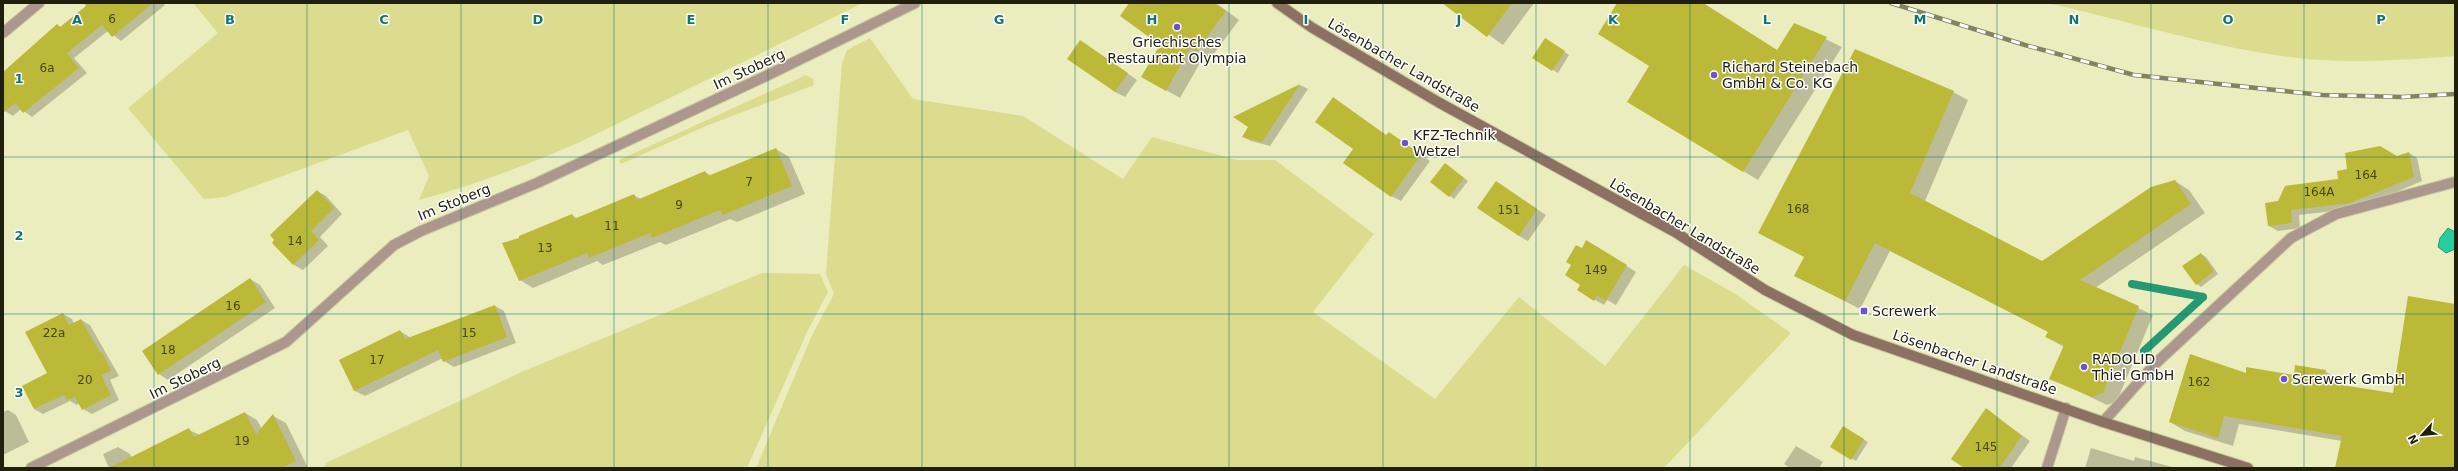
<svg xmlns="http://www.w3.org/2000/svg" width="2458" height="471" viewBox="0 0 2458 471" font-family="'DejaVu Sans',sans-serif">
	<style>
		.green { fill: #dcdc8e }
		.water { fill: #27cd9f; stroke: #259974 }
		.shadow { fill: #0003 }
		.lines { fill: none; stroke-linecap: round; stroke-linejoin: round }
		.stream { stroke: #259974; stroke-width: 8 }
		.building { fill: #bcb938 }
		.minor-casing { stroke: #c7c89e; stroke-width: 12 }
		.secondary-casing { stroke: #c7c89e; stroke-width: 12 }
		.minor { stroke: #ab978d; stroke-width: 10 }
		.secondary { stroke: #8c7062; stroke-width: 10 }
		.rail-casing { stroke: #838363; stroke-width: 4.5 }
		.rail { stroke: #fff; stroke-width: 3; stroke-dasharray: 9; stroke-linecap: butt }
		.grid { fill: none; stroke: #0f766e; stroke-width: 1; stroke-opacity: 0.55 }
		.poi-dot { fill: #6d54cd; stroke: #fff; stroke-width: 1.5 }
		.labels { text-anchor: middle; stroke-width: 3; stroke-linejoin: round; paint-order: stroke }
		.number-label { font-size: 12px; fill: #474618 }
		.poi-label { font-size: 14px; fill: #201f0e; stroke: #fff; text-anchor: start }
		.street-label { font-size: 14px; fill: #201f0e; stroke: #fff }
		.grid-label { font-size: 13px; text-anchor: middle; font-weight: bold; fill: #0f766e; stroke: #fff; stroke-width: 3; stroke-linejoin: round; paint-order: stroke }
	</style>
	<rect width="100%" height="100%" fill="#ecedbe"/>
	<!-- green -->
	<path class="green" d="M193 3H863L580 142C527 165 475 185 419 200L429 176 408 130 225 197 204 199 128 108 218 33Z
		M2047 3H2455V56C2405 60 2348 64 2298 58 2216 49 2128 21 2047 3Z
		M870 38 913 99 1023 116 1123 179 1152 137 1237 160H1275L1374 234 1313 312 1435 399 1519 297 1605 366 1684 265 1734 293 1791 333 1664 468H756L812 335 834 294 826 274 842 63 847 50Z
		M806 75 813 79 814 85 706 126 621 164 619 160Z
		M762 273 820 274 828 292 807 332 747 468H324L326 463 526 370Z"/>
	<!-- water -->
	<path class="water" d="M2448 228 2455 232V249L2446 253 2438 247 2440 238Z"/>
	<!-- shadow -->
	<path class="shadow" d="M92 3H163L165 5 121 41 108 31 74 58 87 73 32 117 21 109 13 116 5 111 3 109V73L57 25 62 27Z
		M1129 3H1216L1239 20 1210 59 1204 56 1180 98 1143 77 1161 45Z
		M1444 3H1534L1503 45Z
		M1618 3H1703L1778 51 1794 24 1842 47 1758 180 1743 171 1651 66Z
		M1081 41 1137 80 1125 97 1115 92Z
		M1550 42 1569 55 1558 73 1533 58Z
		M1300 85 1308 89 1270 146 1251 141 1243 137 1249 126 1235 117Z
		M1953 92 1968 100 1925 201 2042 262 2175 181 2189 190 2205 213 2095 288 2153 315 2117 401 2107 405 2051 378 2064 347 2046 337 2049 332 1890 251 1860 309 1796 276Z
		M1333 98 1387 136 1389 133 1399 139 1430 161 1401 201 1391 196 1354 149Z
		M776 149 789 157 805 194 737 222 730 219 666 245 660 242 603 265 597 261 533 288 520 280V239L572 215 578 219 634 195 641 199 705 172 712 176Z
		M2409 153 2417 158 2422 181 2359 208 2299 215 2300 228 2278 231 2269 226 2279 202Z
		M1446 164 1468 181 1454 199 1450 196Z
		M1496 182 1546 215 1528 241 1519 236Z
		M317 191 326 196 342 214 320 237 328 246 303 270 294 265 273 243Z
		M1596 246 1636 272 1616 305 1607 300 1604 305 1578 290 1581 284 1573 265 1582 249Z
		M2201 254 2206 257 2218 274 2201 287 2197 284Z
		M250 279 260 285 275 308 168 380 159 374Z
		M495 306 504 311 516 343 454 367 444 361 443 358 365 396 355 391 340 360 400 331 411 338Z
		M2455 306V468H2338L2342 441 2239 424 2233 446 2185 431 2170 422 2247 374 2294 376 2325 371 2340 380 2339 386 2393 394Z
		M63 314 72 319 74 324 81 320 90 325 119 376 110 380 119 400 92 414 83 409 80 403 77 405 70 401 43 414 34 409 49 374Z
		M8 410 16 415 29 442 3 455V412Z
		M245 413 257 420 262 429 273 416 286 423 308 468H109L103 454 118 447 130 454 132 458 189 430 200 435Z
		M1994 415 2030 441 2011 468H1966Z
		M1848 430 1868 442 1856 461 1832 446Z
		M1796 446 1823 462 1819 468H1790L1784 464Z
		M2091 448 2134 461 2135 457 2176 468H2085Z"/>
	<g class="lines">
		<!-- stream -->
		<path class="stream" d="M2132 284 2203 297
			M2144 351 2203 297"/>
	</g>
	<!-- building -->
	<path class="building" d="M84 3H153L112 37 102 25 67 53 79 68 23 113 15 103 3 113V72L57 24 60 27 86 6Z
		M1129 3H1214L1226 11 1196 52 1190 48 1166 91 1141 77 1160 45 1120 16Z
		M1442 3H1512L1487 37Z
		M1617 3H1703L1777 50 1794 23 1827 37 1743 172 1627 102 1649 66 1598 34Z
		M1545 38 1565 51 1552 71 1532 58Z
		M1080 40 1128 73 1115 92 1067 59Z
		M1855 49 1954 91 1910 193 2042 261 2151 187 2175 180 2191 204 2080 280 2139 306 2103 393 2092 397 2049 379 2064 345 2045 337 2048 332 1875 243 1845 301 1794 276 1804 257 1758 233Z
		M1300 84 1262 142 1242 137 1248 127 1233 117Z
		M1333 97 1386 135 1389 132 1421 155 1391 197 1343 163 1353 149 1315 122Z
		M2380 146 2397 156 2409 152 2414 177 2350 203 2291 210 2292 223 2268 226 2265 203 2278 201 2285 186 2338 179 2337 171 2347 169 2345 153Z
		M776 148 792 186 723 215 720 210 652 238 650 233 589 258 587 253 519 281 502 243 519 238V236L572 214 574 219 634 194 637 200 705 171 708 176Z
		M1445 163 1464 178 1449 197 1430 182Z
		M1496 181 1537 209 1519 236 1477 208Z
		M317 190 334 208 311 231 319 240 293 265 272 243 274 240 270 235Z
		M1586 240 1627 265 1606 301 1597 295 1594 301 1577 290 1580 285 1565 275 1571 265 1566 262 1576 245 1582 248Z
		M2201 253 2214 271 2196 285 2182 266Z
		M250 278 266 302 158 375 142 351Z
		M2408 296 2455 304V468H2335L2342 436 2224 416 2218 438 2169 422 2190 354 2246 373V367L2294 375 2295 365 2326 370 2323 382 2393 393Z
		M495 305 507 337 443 362 438 350 354 391 339 360 400 330 405 339Z
		M63 313 69 325 81 319 100 353 102 352 111 371 101 375 111 395 82 410 75 397 67 400 64 395 34 409 22 386 47 373 25 332Z
		M1986 408 2022 436 1999 468H1964L1951 459Z
		M245 412 256 434 273 414 296 461 282 468H109L189 428 194 437Z
		M1843 426 1864 439 1851 460 1830 447Z"/>
	<g class="lines">
		<!-- minor casing -->
		<g class="minor-casing">
			<path id="minor" d="M3 33 39 3
				M2103 422 2155 364 2291 238 2336 214 2455 182
				M31 468 286 342 394 245 421 231 537 183 766 76 915 3
				M2047 468 2066 408"/>
		</g>
		<!-- secondary casing -->
		<g class="secondary-casing">
			<path id="secondary" d="M1277 3 1311 27 1438 102 1675 232 1765 290 1853 335 2103 422 2248 468"/>
		</g>
		<!-- minor -->
		<use href="#minor" class="minor"/>
		<!-- secondary -->
		<use href="#secondary" class="secondary"/>
		<!-- rail casing -->
		<g class="rail-casing">
			<path id="rail" d="M1891 3 2025 45 2134 75 2322 95 2402 97 2455 94"/>
		</g>
		<!-- rail -->
		<use href="#rail" class="rail"/>
	</g>
	<!-- grid -->
	<path class="grid" d="M154 3V468M307 3V468M461 3V468M614 3V468M768 3V468M922 3V468M1075 3V468M1229 3V468M1383 3V468M1536 3V468M1690 3V468M1844 3V468M1997 3V468M2151 3V468M2304 3V468M3 157H2455M3 314H2455"/>
	<!-- markers -->
	<g class="poi-dot">
		<circle cx="1177" cy="27" r="4"/>
		<circle cx="1714" cy="75" r="4"/>
		<circle cx="1405" cy="143" r="4"/>
		<rect x="1860" y="307" width="8" height="8" rx="2"/>
		<circle cx="2084" cy="367" r="4"/>
		<circle cx="2284" cy="379" r="4"/>
	</g>
	<g class="labels">
		<!-- number labels -->
		<g class="number-label">
			<text x="112" y="23">6</text>
			<text x="47" y="72">6a</text>
			<text x="2366" y="179">164</text>
			<text x="749" y="186">7</text>
			<text x="2319" y="196">164A</text>
			<text x="679" y="209">9</text>
			<text x="1798" y="213">168</text>
			<text x="1509" y="214">151</text>
			<text x="612" y="230">11</text>
			<text x="295" y="245">14</text>
			<text x="545" y="252">13</text>
			<text x="1596" y="274">149</text>
			<text x="233" y="310">16</text>
			<text x="54" y="337">22a</text>
			<text x="469" y="337">15</text>
			<text x="168" y="354">18</text>
			<text x="377" y="364">17</text>
			<text x="85" y="384">20</text>
			<text x="2199" y="386">162</text>
			<text x="242" y="445">19</text>
			<text x="1986" y="451">145</text>
		</g>
		<!-- poi labels -->
		<g class="poi-label">
			<text x="1177" y="47" text-anchor="middle">Griechisches<tspan x="1177" dy="16">Restaurant Olympia</tspan></text>
			<text x="1722" y="72">Richard Steinebach<tspan x="1722" dy="16">GmbH &amp; Co. KG</tspan></text>
			<text x="1413" y="140">KFZ-Technik<tspan x="1413" dy="16">Wetzel</tspan></text>
			<text x="1872" y="316">Screwerk</text>
			<text x="2092" y="364">RADOLID<tspan x="2092" dy="16">Thiel GmbH</tspan></text>
			<text x="2292" y="384">Screwerk GmbH</text>
		</g>
		<!-- street labels -->
		<g class="street-label">
			<text transform="translate(1404 65) rotate(30)" y="5">Lösenbacher Landstraße</text>
			<text transform="translate(749 69) rotate(-25)" y="5">Im Stoberg</text>
			<text transform="translate(454 202) rotate(-22)" y="5">Im Stoberg</text>
			<text transform="translate(1685 226) rotate(31)" y="5">Lösenbacher Landstraße</text>
			<text transform="translate(1975 362) rotate(19)" y="5">Lösenbacher Landstraße</text>
			<text transform="translate(185 378) rotate(-26)" y="5">Im Stoberg</text>
		</g>
	</g>
	<g class="grid-label">
		<text x="77" y="24">A</text>
		<text x="230" y="24">B</text>
		<text x="384" y="24">C</text>
		<text x="538" y="24">D</text>
		<text x="691" y="24">E</text>
		<text x="845" y="24">F</text>
		<text x="999" y="24">G</text>
		<text x="1152" y="24">H</text>
		<text x="1306" y="24">I</text>
		<text x="1459" y="24">J</text>
		<text x="1613" y="24">K</text>
		<text x="1767" y="24">L</text>
		<text x="1920" y="24">M</text>
		<text x="2074" y="24">N</text>
		<text x="2228" y="24">O</text>
		<text x="2381" y="24">P</text>
		<text x="19" y="83">1</text>
		<text x="19" y="240">2</text>
		<text x="19" y="397">3</text>
	</g>
	<!-- border -->
	<rect width="2458" height="471" fill="none" stroke="#201f0e" stroke-width="8"/>
	<!-- north arrow -->
	<g transform="translate(2422 435) rotate(243)" stroke="#ffffff" stroke-width="3" paint-order="stroke">
	<path d="M0-3L7 15L0 10L-7 15Z" fill="#201f0e"/>
	<text y="-6" font-size="11" font-weight="bold" text-anchor="middle" fill="#201f0e">N</text>
	</g>
</svg>
